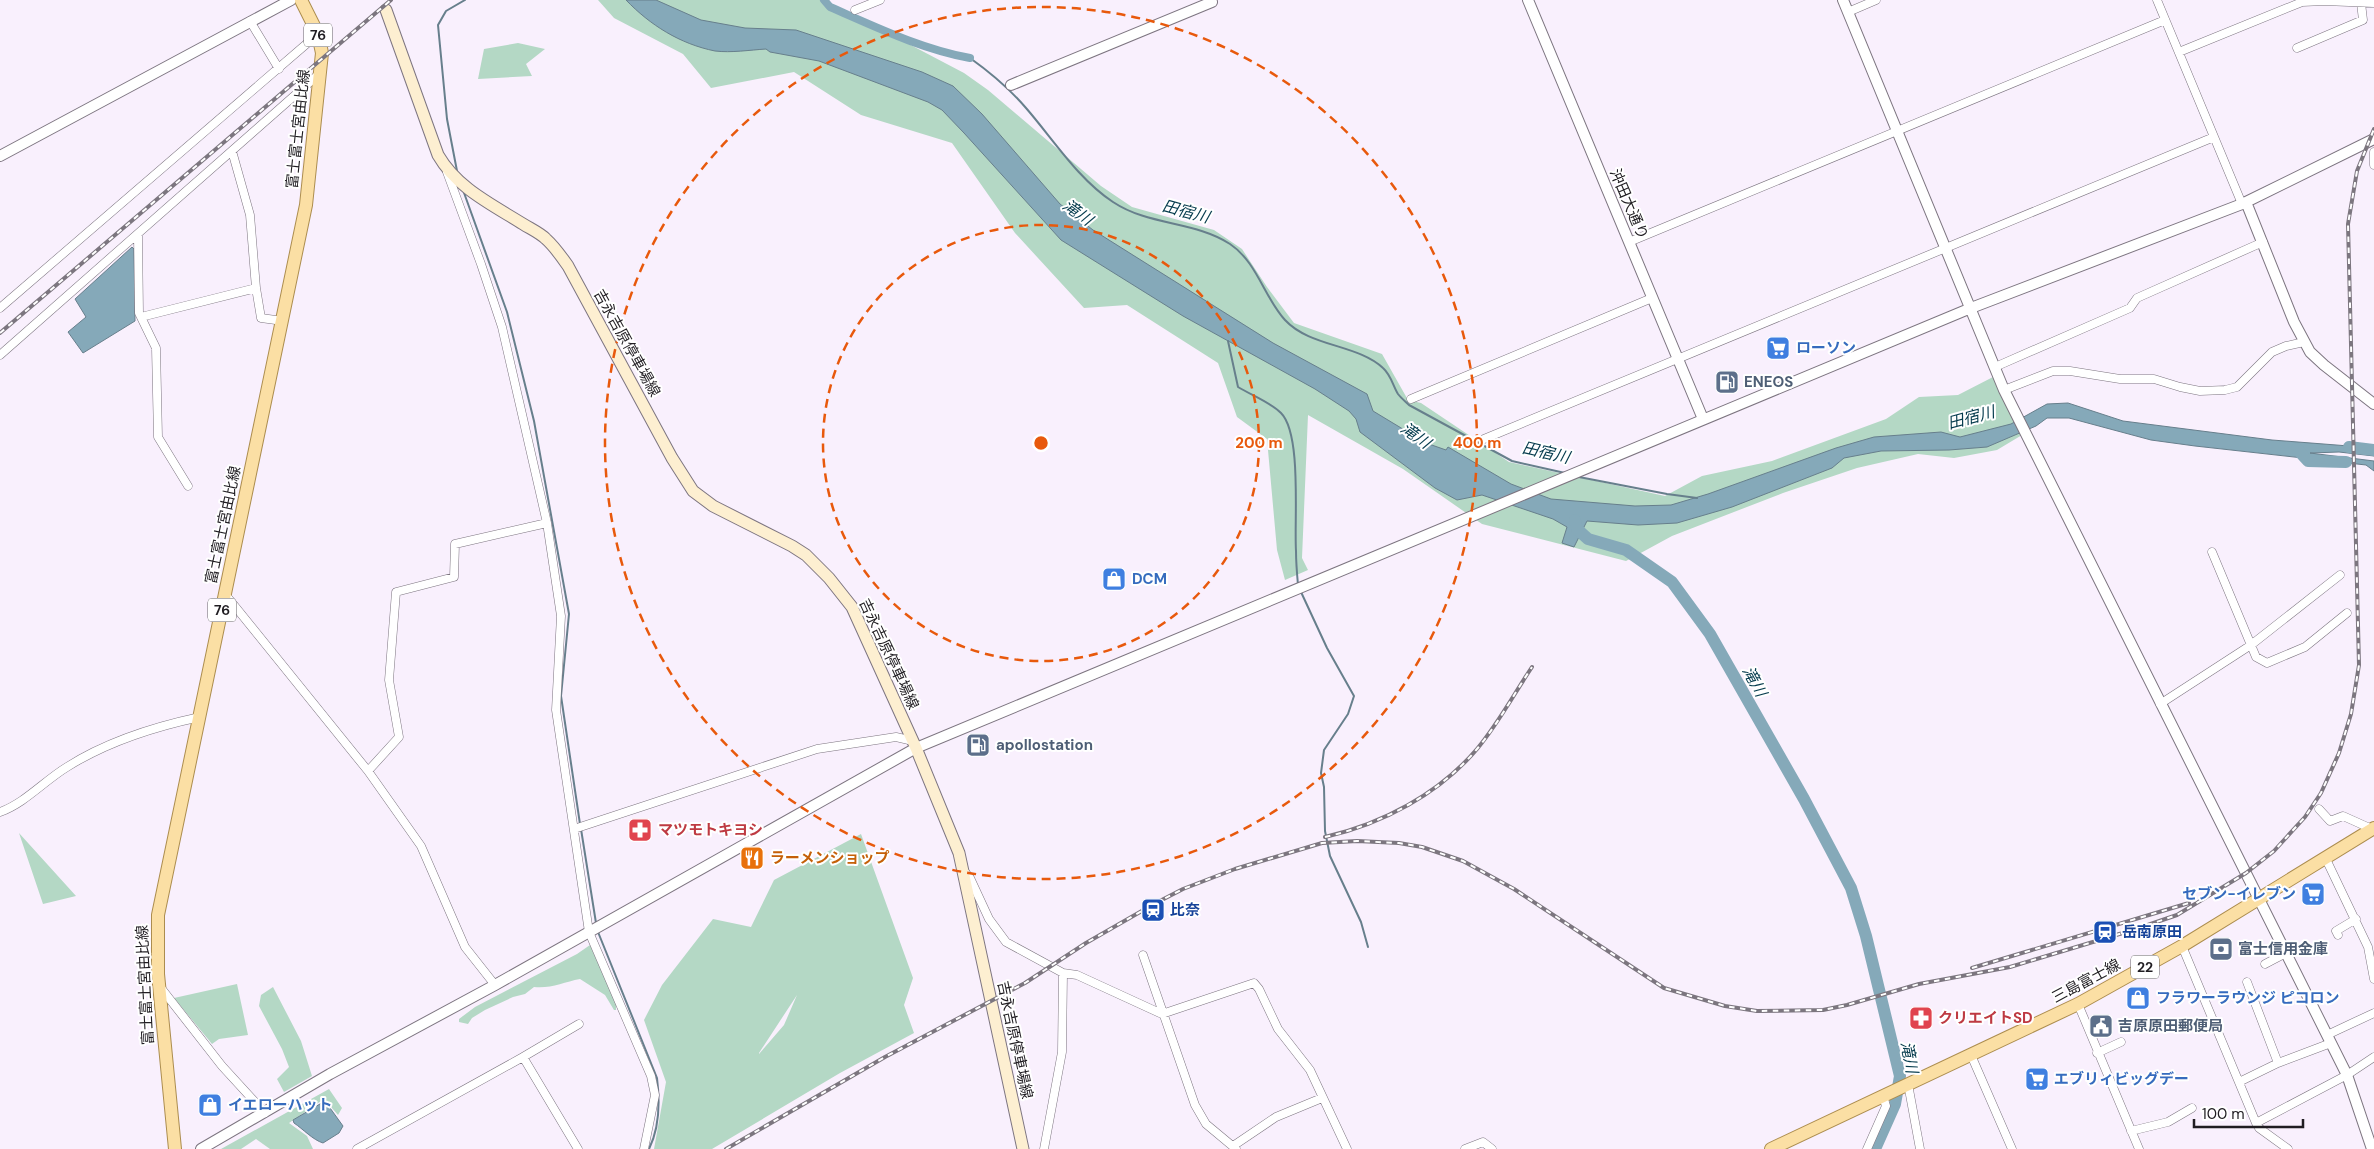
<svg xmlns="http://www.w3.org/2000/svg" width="2374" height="1149" viewBox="0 0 2374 1149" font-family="'DM Sans','Noto Sans JP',sans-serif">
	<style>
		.green { fill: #b4d8c5; fill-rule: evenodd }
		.water { fill: #85a9b9; stroke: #677f8c }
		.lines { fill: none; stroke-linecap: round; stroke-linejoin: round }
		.stream { stroke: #677f8c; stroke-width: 2 }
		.canal { stroke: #85a9b9; stroke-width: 8 }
		.river { stroke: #85a9b9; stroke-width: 12 }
		.minor-casing { stroke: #7d7580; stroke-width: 9 }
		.tertiary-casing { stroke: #7d7580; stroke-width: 12 }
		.secondary-casing { stroke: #7d7580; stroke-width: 13 }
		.primary-casing { stroke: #ac8d4f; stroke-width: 14 }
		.minor { stroke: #fff; stroke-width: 8 }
		.tertiary { stroke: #fff; stroke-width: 10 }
		.secondary { stroke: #fdefd1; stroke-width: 11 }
		.primary { stroke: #fbdfa4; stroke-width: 12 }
		.rail-casing { stroke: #7c767f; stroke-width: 4 }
		.rail { stroke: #fff; stroke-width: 2; stroke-dasharray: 5.5; stroke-linecap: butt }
		.ring { fill: none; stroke: #e8590c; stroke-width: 2.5; stroke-dasharray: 9 6 }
		.labels { text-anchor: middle; stroke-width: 4; stroke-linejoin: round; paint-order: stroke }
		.shield { fill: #fff; stroke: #636164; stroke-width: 1 }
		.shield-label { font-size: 14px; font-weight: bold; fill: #201d22 }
		.street-label { font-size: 15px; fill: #201d22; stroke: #fff }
		.shop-label { font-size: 15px; font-weight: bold; fill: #366cbe; stroke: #fff; text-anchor: start }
		.service-label { font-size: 15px; font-weight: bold; fill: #4e5e75; stroke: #fff; text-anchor: start }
		.health-label { font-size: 15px; font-weight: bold; fill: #be3a42; stroke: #fff; text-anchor: start }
		.food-label { font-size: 15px; font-weight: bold; fill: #c56008; stroke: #fff; text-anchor: start }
		.transit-label { font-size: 15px; font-weight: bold; fill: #164399; stroke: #fff; text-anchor: start }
		.water-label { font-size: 16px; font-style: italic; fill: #053b4d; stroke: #fff }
		.centre { fill: #e8590c; stroke: #fff; stroke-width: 2.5 }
		.ring-label { font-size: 15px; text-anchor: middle; font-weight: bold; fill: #e8590c; stroke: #fff; stroke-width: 4; stroke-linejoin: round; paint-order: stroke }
	</style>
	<rect width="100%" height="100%" fill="#f9f0fd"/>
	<!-- green -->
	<path class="green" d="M598 0H825L964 73 988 90 1101 186 1132 207 1214 230 1242 249 1267 287 1294 323 1382 354 1408 400 1421 403 1509 462 1665 496 1702 476 1772 461 1886 419 1919 397 1958 395 1993 377 2022 435 1997 450 1954 458 1918 454 1857 468 1783 493 1672 536 1626 561 1482 524 1403 469 1308 415 1302 558 1308 570 1285 580 1277 550 1267 439 1237 417 1218 363 1127 305 1084 308 1015 233 952 143 861 115 794 72 711 88 683 54 614 18Z
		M518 43 545 49 526 64 532 76 478 79 484 49Z
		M19 833 76 896 43 904Z
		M861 834 913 978 904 1005 914 1033 840 1073 712 1149H654L666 1082 644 1020 662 985 713 919 751 927 774 880ZM797 995 784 1025 759 1054V1053Z
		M590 945 616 1004V1010H614L605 995 580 979C564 982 550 989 534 987L525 994 513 997 485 1010 472 1018 468 1024 459 1022V1019L475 1007 577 954Z
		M237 984 248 1035 219 1039 212 1044 174 998Z
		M273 987 301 1041 312 1076 284 1092 277 1079 289 1067 282 1049 259 1006 261 995Z
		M329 1089 342 1108 338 1115 324 1099 289 1123 307 1136 313 1149H270L256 1139 241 1149H221Z"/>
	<!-- water -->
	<path class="water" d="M626 0H656L701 20 745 28 796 30 922 72 953 86 982 114 1060 204 1093 230 1273 343 1367 394 1373 411 1426 443 1446 450 1448 447 1511 484 1551 499 1635 506 1671 505 1708 494 1836 448 1874 437 1941 432 1960 437 2011 424 2047 404 2068 403 2123 421 2272 440 2362 447 2374 456 2339 452 2310 453 2374 461V471L2366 465 2195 446 2151 440 2069 418H2047L2036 426 1987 447 1949 450 1881 451 1844 458 1832 468 1732 507 1677 523 1638 525 1587 521 1574 547 1562 543 1567 527 1553 519 1482 495 1457 500 1435 488 1360 432 1356 419 1349 411 1315 389 1183 316 1061 240 964 133 942 110 928 102 819 61 770 52 766 49C750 50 731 53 715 51 680 44 650 25 626 0Z
		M132 247 134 249 135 321 83 353 68 332 86 317 75 299Z
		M325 1101 343 1126 339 1133 323 1143C313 1140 303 1129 294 1123L293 1120Z"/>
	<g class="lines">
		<!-- stream -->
		<path class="stream" d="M970 58C991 73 1009 88 1026 108 1053 139 1078 179 1113 202 1149 226 1195 221 1230 244 1257 262 1264 297 1285 320 1310 347 1357 344 1383 368 1391 375 1393 386 1398 394 1401 398 1406 402 1409 405L1512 461 1565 473
			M457 171 447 119 438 25 446 11 465 0
			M463 190 507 312 534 421 569 614 561 696 580 824
			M1228 341 1238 387C1251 395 1270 402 1281 413 1302 434 1294 521 1296 551 1296 563 1297 574 1298 585
			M1579 477 1667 494 1697 498
			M1301 592 1327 648 1354 696 1348 714 1324 750 1321 773 1324 787 1325 831 1330 856 1361 922 1368 947
			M581 829 596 923
			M598 932 657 1078C660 1102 660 1127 649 1149"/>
		<!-- canal -->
		<path class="canal" d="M824 0 830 7C876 27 921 49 970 58"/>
		<!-- river -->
		<path class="river" d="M2349 447 2374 450
			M2297 449 2308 461 2346 462
			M1575 520 1577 529 1588 539 1626 550 1672 582 1710 634 1804 799 1851 888 1866 936 1900 1076 1895 1104 1875 1149"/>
		<!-- minor casing -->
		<g class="minor-casing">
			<path id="minor" d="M2157 0 2242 204
				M855 10 880 0
				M1848 12 1876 0
				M250 21 279 69
				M2297 48 2363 20 2361 3
				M2179 52 2302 2 2324 1 2374 3
				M232 151 250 215 256 288
				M2374 152V165
				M447 172 481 264 502 327 547 523 561 616 556 710 589 932 651 1076 655 1095 644 1149
				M138 234 139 313 156 348 158 437 188 486
				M1629 242 2165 20
				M0 308 318 34
				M141 317 256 288 261 318 283 321
				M0 355 319 74
				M1995 367 2130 308 2137 298 2263 242
				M2004 390 2053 371H2070L2120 379H2154L2180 387 2200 391 2225 390 2237 387 2272 352 2286 346 2304 342
				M1411 399 1652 298
				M1484 439 2214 137
				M2212 552 2256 657 2267 663 2305 647 2347 613
				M225 594 368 771 421 846 465 947 495 985
				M2160 704 2251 645 2340 575
				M368 771 399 737 389 680 396 592 454 577 455 544 547 523
				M2319 809 2330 821 2343 816 2372 829
				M0 812C25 803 44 781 67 767 108 741 153 727 200 717
				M574 829 817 749 896 737 913 741
				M2325 857 2368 947 2374 979
				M964 871 970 878 989 919 1006 942 1063 973 1077 975 1162 1014 1254 983 1259 989 1278 1029 1310 1070 1347 1149
				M2338 935 2336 931 2356 919
				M2182 946 2256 1123 2259 1128 2288 1149
				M1143 955 1195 1105 1206 1124 1236 1149
				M2265 964 2286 953
				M2247 982 2278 1063
				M161 988 222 1066 265 1113
				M2078 1004 2139 1149
				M2327 1035 2374 1013
				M2097 1053 2121 1042
				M1971 1055 2012 1149
				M523 1057 579 1024
				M2239 1082 2278 1063 2331 1043
				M1908 1084 1920 1149
				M2256 1123 2347 1075 2374 1057
				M2131 1131 2168 1122 2192 1108
				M1233 1146 1276 1117 1322 1098
				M357 1149 523 1057 578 1149
				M1044 1149 1062 1052 1063 973
				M1465 1149 1483 1142 1492 1149
				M1867 1149 1886 1106 1883 1096"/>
		</g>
		<!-- tertiary casing -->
		<g class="tertiary-casing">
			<path id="tertiary" d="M1528 0 1703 419
				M1843 0 2004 390 2347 1075 2372 1149
				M1011 85 1212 2 1211 0
				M0 156 291 0
				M2246 202 2294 322 2310 352 2324 365 2374 404
				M201 1149 330 1074 495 985 916 748 1971 308 2242 204 2374 139"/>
		</g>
		<!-- secondary casing -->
		<g class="secondary-casing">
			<path id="secondary" d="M386 10 438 155C457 188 491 204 523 224 531 229 540 233 546 239 555 247 561 256 568 266L672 458 693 491 713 506 792 546 806 555 829 578 852 607 916 748 959 853 1023 1149"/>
		</g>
		<!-- primary casing -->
		<g class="primary-casing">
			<path id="primary" d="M175 1149 158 974V915L306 205 322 53 318 34 301 0
				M1771 1149 2078 1004 2182 946 2374 828"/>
		</g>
		<!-- minor -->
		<use href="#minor" class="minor"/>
		<!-- tertiary -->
		<use href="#tertiary" class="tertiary"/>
		<!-- secondary -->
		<use href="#secondary" class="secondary"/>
		<!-- primary -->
		<use href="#primary" class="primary"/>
		<!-- rail casing -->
		<g class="rail-casing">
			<path id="rail" d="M0 333 391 0
				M1325 837C1382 824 1439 794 1477 749 1498 724 1514 694 1532 667
				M1972 968 2189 903
				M726 1149 885 1057 1025 983 1086 943 1154 904 1183 889 1235 869 1322 843 1357 841 1399 843 1422 847 1463 861 1514 889 1664 988 1725 1006 1757 1011 1823 1010 1847 1005 1919 984 2010 967 2136 929 2177 915 2246 873 2274 851 2305 817 2321 793 2339 753 2351 714 2359 665 2348 224 2357 171 2374 129"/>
		</g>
		<!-- rail -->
		<use href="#rail" class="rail"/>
	</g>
	<!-- distance rings -->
	<g class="ring">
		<circle cx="1041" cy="443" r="218"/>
		<circle cx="1041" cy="443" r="436"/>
	</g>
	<!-- icons -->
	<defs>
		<g id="supermarket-square" transform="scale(1.25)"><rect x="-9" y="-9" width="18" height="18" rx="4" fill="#3f7fe0" stroke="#fff"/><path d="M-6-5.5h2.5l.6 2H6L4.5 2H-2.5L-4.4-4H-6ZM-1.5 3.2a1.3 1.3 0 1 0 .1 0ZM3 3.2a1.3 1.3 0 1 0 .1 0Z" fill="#fff"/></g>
		<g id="fuel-square" transform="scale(1.25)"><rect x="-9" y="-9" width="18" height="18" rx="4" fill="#5c6f8a" stroke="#fff"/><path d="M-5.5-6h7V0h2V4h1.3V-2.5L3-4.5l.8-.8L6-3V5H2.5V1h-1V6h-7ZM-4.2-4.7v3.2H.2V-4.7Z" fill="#fff"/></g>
		<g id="shop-square" transform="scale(1.25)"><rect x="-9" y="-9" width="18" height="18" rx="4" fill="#3f7fe0" stroke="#fff"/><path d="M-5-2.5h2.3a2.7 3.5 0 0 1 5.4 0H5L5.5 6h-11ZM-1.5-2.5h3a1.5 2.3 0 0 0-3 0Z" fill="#fff"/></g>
		<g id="pharmacy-square" transform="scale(1.25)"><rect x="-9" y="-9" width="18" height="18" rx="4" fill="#e0444e" stroke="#fff"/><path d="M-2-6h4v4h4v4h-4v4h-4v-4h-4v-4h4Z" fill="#fff"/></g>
		<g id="restaurant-square" transform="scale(1.25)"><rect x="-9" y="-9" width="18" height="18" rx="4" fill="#e8710a" stroke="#fff"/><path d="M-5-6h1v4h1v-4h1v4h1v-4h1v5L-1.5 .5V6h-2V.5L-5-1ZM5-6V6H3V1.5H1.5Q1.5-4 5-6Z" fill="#fff"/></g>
		<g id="station-square" transform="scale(1.25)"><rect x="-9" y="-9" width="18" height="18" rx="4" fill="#1a4fb4" stroke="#fff"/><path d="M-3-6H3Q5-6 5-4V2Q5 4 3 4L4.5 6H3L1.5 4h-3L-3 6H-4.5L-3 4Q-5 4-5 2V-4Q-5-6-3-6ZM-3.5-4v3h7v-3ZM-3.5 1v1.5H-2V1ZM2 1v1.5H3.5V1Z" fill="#fff"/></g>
		<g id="bank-square" transform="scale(1.25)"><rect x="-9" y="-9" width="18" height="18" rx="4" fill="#5c6f8a" stroke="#fff"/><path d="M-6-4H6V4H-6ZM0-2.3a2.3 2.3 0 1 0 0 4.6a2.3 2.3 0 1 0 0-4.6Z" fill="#fff"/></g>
		<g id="civic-square" transform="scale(1.25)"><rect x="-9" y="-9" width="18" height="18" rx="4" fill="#5c6f8a" stroke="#fff"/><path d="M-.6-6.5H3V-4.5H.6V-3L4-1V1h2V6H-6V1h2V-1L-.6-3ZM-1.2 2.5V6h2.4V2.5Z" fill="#fff"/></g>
	</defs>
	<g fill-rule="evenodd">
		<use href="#supermarket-square" x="1778" y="348"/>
		<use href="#fuel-square" x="1727" y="382"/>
		<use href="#shop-square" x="1114" y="579"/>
		<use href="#fuel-square" x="978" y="745"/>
		<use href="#pharmacy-square" x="640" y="830"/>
		<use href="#restaurant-square" x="752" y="858"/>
		<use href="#supermarket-square" x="2313" y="894"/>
		<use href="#station-square" x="1153" y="910"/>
		<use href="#station-square" x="2105" y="932"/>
		<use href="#bank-square" x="2221" y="949"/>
		<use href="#shop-square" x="2138" y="998"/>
		<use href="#pharmacy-square" x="1921" y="1018"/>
		<use href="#civic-square" x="2101" y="1026"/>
		<use href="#supermarket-square" x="2037" y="1079"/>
		<use href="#shop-square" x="210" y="1105"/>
	</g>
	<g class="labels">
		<!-- shield labels -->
		<g class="shield">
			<rect x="304" y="23.5" width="28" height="23" rx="4"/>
			<rect x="208" y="598.5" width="28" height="23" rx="4"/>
			<rect x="2131" y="955.5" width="28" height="23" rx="4"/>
		</g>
		<g class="shield-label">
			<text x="318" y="40">76</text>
			<text x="222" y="615">76</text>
			<text x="2145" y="972">22</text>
		</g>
		<!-- street labels -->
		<g class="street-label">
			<text transform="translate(298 129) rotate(-84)" y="5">富士富士宮由比線</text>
			<text transform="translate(1629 204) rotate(67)" y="5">沖田大通り</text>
			<text transform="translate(627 343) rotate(61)" y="5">吉永吉原停車場線</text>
			<text transform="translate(223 525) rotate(-78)" y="5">富士富士宮由比線</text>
			<text transform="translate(889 654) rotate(65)" y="5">吉永吉原停車場線</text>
			<text transform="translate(2086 981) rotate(-28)" y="5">三島富士線</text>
			<text transform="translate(145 985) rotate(-93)" y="5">富士富士宮由比線</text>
			<text transform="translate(1015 1040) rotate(78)" y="5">吉永吉原停車場線</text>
		</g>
		<!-- shop labels -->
		<g class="shop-label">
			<text x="1796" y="353">ローソン</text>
			<text x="1132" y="584">DCM</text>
			<text x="2296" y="899" text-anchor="end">セブン-イレブン</text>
			<text x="2156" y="1003">フラワーラウンジ ピコロン</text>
			<text x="2054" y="1084">エブリィビッグデー</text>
			<text x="228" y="1110">イエローハット</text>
		</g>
		<!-- service labels -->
		<g class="service-label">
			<text x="1744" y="387">ENEOS</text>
			<text x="996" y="750">apollostation</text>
			<text x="2238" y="954">富士信用金庫</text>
			<text x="2118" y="1031">吉原原田郵便局</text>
		</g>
		<!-- health labels -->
		<g class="health-label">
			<text x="658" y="835">マツモトキヨシ</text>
			<text x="1938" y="1023">クリエイトSD</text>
		</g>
		<!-- food labels -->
		<g class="food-label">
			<text x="770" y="863">ラーメンショップ</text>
		</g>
		<!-- transit labels -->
		<g class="transit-label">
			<text x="1170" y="915">比奈</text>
			<text x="2122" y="937">岳南原田</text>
		</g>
		<!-- water labels -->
		<g class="water-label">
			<text transform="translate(1186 211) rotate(15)" y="6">田宿川</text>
			<text transform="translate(1078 212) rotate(36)" y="6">滝川</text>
			<text transform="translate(1971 417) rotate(-15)" y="6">田宿川</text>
			<text transform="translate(1416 435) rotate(36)" y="6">滝川</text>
			<text transform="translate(1546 452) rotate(13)" y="6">田宿川</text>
			<text transform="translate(1755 681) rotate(61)" y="6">滝川</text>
			<text transform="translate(1910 1057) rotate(79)" y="6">滝川</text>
		</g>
	</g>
	<circle cx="1041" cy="443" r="8" class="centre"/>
	<g class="ring-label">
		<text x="1259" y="448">200 m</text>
		<text x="1477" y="448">400 m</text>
	</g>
	<!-- scale -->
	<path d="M2194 1119v8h109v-8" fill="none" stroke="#201d22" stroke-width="2.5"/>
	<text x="2202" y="1119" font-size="15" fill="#201d22" stroke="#ffffff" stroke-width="4" paint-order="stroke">100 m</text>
</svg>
